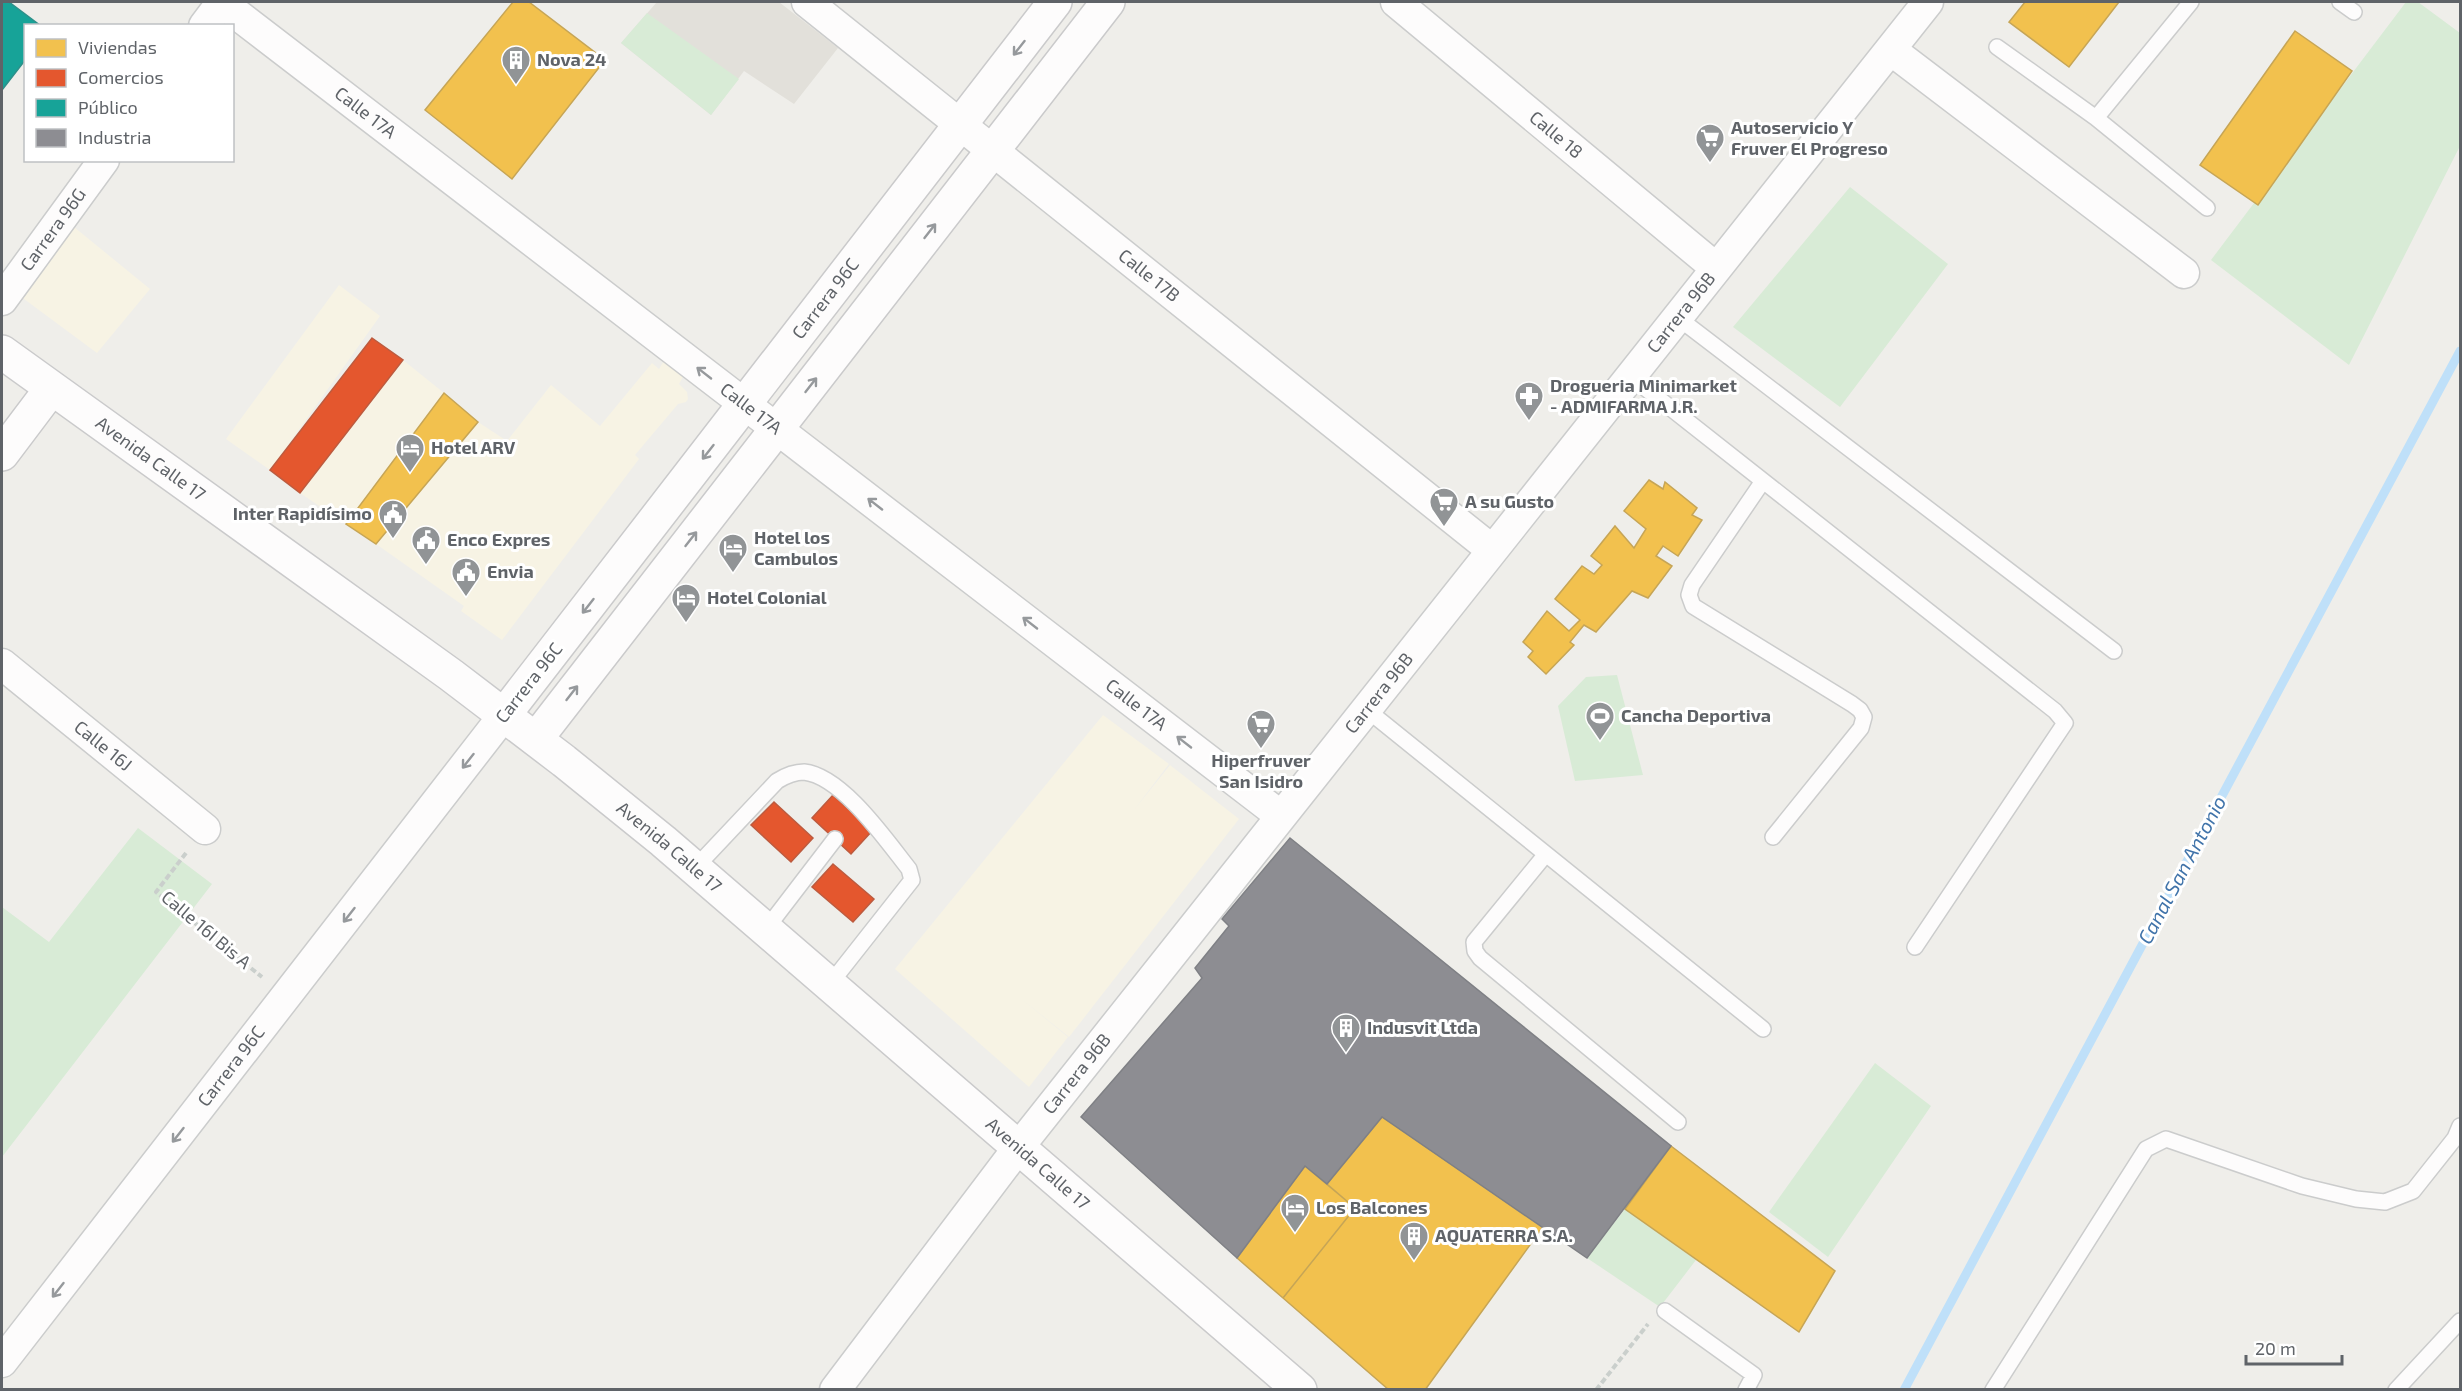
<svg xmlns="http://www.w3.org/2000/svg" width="2462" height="1391" viewBox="0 0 2462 1391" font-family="'Exo 2',sans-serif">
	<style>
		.commercial { fill: #f7f3e4 }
		.education { fill: #e2e0da }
		.green { fill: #d8ebd6 }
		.homes { fill: #f2c14e; stroke: #c6a556; stroke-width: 1.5 }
		.shops { fill: #e4572e; stroke: #bc5b3f; stroke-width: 1.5 }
		.public { fill: #17a398; stroke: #2d908a; stroke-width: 1.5 }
		.industry { fill: #8d8d92; stroke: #7f8085; stroke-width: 1.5 }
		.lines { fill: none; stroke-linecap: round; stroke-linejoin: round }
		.stream { stroke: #bfe0f9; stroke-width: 9 }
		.lane-casing { stroke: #cbcccc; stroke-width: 18 }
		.street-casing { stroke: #cbcccc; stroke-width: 33 }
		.secondary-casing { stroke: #cacacb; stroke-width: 36 }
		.path { stroke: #cacfcc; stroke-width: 4; stroke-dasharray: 6 3; stroke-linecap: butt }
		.lane { stroke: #fdfcfc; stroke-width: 15 }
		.street { stroke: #fdfcfc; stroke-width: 30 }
		.secondary { stroke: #fdfcfc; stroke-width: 33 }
		.oneway { stroke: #96999c }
		.labels { text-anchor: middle; stroke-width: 6; stroke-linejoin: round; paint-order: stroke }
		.poi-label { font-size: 18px; font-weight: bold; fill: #5f6368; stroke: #fff; text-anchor: start }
		.street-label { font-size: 18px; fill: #5f6368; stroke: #fff }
		.water-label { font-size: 20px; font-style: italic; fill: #4174aa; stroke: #fff }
	</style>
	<rect width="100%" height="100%" fill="#efeeea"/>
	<!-- commercial -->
	<path class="commercial" d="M74 227 150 289 97 353 20 296Z
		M339 285 380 316 270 470 226 439Z
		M665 359 685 373 679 384 687 392 688 399 686 402 678 404 635 455 639 459 502 640 461 611 464 606 376 544 478 422 507 441 551 385 600 426 652 363 659 369Z
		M403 360 444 393 346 524 300 493Z
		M1103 715 1169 764 1134 810 1170 765 1239 819 1069 1037 1019 997 1068 1037 1029 1087 895 969Z"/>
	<!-- education -->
	<path class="education" d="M657 2H779L838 48 794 104 744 71 711 115 621 43Z"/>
	<!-- green -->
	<path class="green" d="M2406 2H2418L2460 33V146L2349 365 2211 260Z
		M647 13 739 79 711 115 621 43Z
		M1850 187 1948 264 1840 407 1733 327Z
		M1617 675 1643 775 1575 781 1558 706 1586 677Z
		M138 828 212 884 2 1157V907L49 942Z
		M1875 1063 1931 1106 1828 1257 1769 1212Z
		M1625 1209 1696 1260 1660 1307 1587 1258Z"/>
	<!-- homes -->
	<path class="homes" d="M513 2H529L605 60 512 179 425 110Z
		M2025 2H2119L2069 67 2009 22Z
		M2295 31 2352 71 2258 205 2200 165Z
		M444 393 478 422 376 544 346 524Z
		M1649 480 1663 489 1665 482 1697 508 1692 515 1702 520 1678 556 1663 546 1656 556 1672 566 1648 598 1632 591 1596 632 1584 625 1570 642 1574 645 1546 674 1528 657 1533 651 1523 642 1547 611 1569 631 1580 620 1555 599 1582 566 1594 574 1602 565 1591 556 1615 526 1634 548 1646 529 1624 511Z
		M1382 1117 1543 1227 1425 1390H1389L1283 1298 1355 1208 1327 1184Z
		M1671 1146 1835 1271 1799 1332 1625 1209Z
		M1305 1166 1355 1208 1283 1298 1237 1258Z"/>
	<!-- shops -->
	<path class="shops" d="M372 338 403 360 300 493 270 470Z
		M833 795 872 831 851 854 812 818Z
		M774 802 813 838 791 862 751 825Z
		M833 864 874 899 853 922 812 887Z"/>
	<!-- public -->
	<path class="public" d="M2 2H9L41 26H26V59L2 90Z"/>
	<!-- industry -->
	<path class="industry" d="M1290 838 1671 1146 1587 1258 1382 1117 1327 1184 1305 1166 1237 1258 1081 1117 1202 978 1195 968 1229 926 1222 919Z"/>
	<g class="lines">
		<!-- stream -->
		<path class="stream" d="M1904 1390 2460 351"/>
		<!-- lane casing -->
		<g class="lane-casing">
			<path id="lane" d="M2340 2 2354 12
				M1997 47 2096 118 2207 208
				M2096 118 2191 2
				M1677 317 2114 651
				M1630 376 2055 711 2065 723 1915 947
				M1763 481 1692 585 1689 595 1693 606 1852 704 1860 710 1864 717 1861 728 1773 837
				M1366 709 1763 1029
				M1546 854 1474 942 1475 951 1480 958 1678 1122
				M695 868 777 781C785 776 794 772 804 772 842 776 886 840 909 869L912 880 830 984
				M766 929 835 839
				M1665 1311 1754 1375 1746 1390
				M1993 1390 2146 1149 2166 1139 2302 1186 2356 1199 2385 1202 2413 1191 2455 1138 2460 1126
				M2396 1390 2460 1321"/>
		</g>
		<!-- street casing -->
		<g class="street-casing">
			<g id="street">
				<path id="s1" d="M221 2 1281 816"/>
				<path id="s2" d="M807 2 1492 550"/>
				<path id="s3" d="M1396 2 1716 268"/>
				<path d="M204 26 222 2"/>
				<path d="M1891 50 2184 273"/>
				<path id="s4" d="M2 300 104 160"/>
				<path id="s5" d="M2 664 205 829"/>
				<path id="s6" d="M2 1362 504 715"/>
				<path id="s7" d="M835 1390 1018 1148 1928 2"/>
			</g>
		</g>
		<!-- secondary casing -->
		<g class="secondary-casing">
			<g id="secondary">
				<path id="s8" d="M2 352 451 675 564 761 663 841 1300 1390"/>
				<path d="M2 454 51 389"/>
				<path id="s9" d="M504 715 1055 2"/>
				<path d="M536 739 1108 2"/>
			</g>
		</g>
		<!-- path -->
		<path class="path" d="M186 853 156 892 262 977
			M1596 1390 1648 1324"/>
		<!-- lane -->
		<use href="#lane" class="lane"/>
		<!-- street -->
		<use href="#street" class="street"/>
		<!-- secondary -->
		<use href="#secondary" class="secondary"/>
	</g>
	<!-- one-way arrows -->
	<defs><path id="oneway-shaft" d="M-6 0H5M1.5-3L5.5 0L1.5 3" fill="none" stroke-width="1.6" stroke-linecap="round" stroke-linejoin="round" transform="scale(1.5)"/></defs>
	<g class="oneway">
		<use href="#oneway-shaft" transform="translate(1019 48) rotate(128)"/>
		<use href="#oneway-shaft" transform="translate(930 231) rotate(-52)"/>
		<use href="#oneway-shaft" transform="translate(704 373) rotate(-142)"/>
		<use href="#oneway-shaft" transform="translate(811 385) rotate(-52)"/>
		<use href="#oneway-shaft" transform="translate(708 452) rotate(128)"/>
		<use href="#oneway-shaft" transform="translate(875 504) rotate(-142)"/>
		<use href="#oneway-shaft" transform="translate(691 539) rotate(-52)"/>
		<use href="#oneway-shaft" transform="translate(588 606) rotate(128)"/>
		<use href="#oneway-shaft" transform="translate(1030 623) rotate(-142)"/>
		<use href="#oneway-shaft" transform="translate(572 693) rotate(-52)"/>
		<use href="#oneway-shaft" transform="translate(1184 742) rotate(-142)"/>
		<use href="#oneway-shaft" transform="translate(468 761) rotate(128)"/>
		<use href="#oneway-shaft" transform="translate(349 915) rotate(128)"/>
		<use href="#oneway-shaft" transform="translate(178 1135) rotate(128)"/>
		<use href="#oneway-shaft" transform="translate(58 1290) rotate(128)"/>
	</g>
	<!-- icons -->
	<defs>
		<g id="building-pin" transform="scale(1.5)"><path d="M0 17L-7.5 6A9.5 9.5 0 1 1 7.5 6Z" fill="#919496" stroke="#fff"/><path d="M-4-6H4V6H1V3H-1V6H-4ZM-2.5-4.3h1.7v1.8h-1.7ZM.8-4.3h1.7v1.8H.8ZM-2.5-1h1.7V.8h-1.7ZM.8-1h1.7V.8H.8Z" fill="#fff"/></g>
		<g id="supermarket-pin" transform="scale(1.5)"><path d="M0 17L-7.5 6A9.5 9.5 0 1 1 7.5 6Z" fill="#919496" stroke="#fff"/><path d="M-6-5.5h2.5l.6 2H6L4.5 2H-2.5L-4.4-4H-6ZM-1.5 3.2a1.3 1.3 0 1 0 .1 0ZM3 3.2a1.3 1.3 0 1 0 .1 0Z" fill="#fff"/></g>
		<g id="pharmacy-pin" transform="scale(1.5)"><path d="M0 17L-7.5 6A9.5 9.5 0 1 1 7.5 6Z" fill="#919496" stroke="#fff"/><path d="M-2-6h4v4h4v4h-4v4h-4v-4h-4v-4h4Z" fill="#fff"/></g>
		<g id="hotel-pin" transform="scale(1.5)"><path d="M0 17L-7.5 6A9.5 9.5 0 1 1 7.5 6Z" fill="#919496" stroke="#fff"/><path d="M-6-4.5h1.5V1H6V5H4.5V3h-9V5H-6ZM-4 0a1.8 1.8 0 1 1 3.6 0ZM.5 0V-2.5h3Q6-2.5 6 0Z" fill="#fff"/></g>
		<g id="civic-pin" transform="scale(1.5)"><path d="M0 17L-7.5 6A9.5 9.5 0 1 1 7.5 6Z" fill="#919496" stroke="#fff"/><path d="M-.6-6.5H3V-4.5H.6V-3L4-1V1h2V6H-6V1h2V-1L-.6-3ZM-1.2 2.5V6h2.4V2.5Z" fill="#fff"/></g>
		<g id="stadium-pin" transform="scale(1.5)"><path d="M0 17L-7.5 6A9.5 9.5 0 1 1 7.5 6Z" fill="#919496" stroke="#fff"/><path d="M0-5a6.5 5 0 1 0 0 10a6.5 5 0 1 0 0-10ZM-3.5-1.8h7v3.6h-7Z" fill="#fff"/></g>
	</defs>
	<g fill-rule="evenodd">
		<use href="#building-pin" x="516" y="60"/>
		<use href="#supermarket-pin" x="1710" y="138"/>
		<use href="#pharmacy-pin" x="1529" y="396"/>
		<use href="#hotel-pin" x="410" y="448"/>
		<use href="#supermarket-pin" x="1444" y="502"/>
		<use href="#civic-pin" x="393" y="514"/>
		<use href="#civic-pin" x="426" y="540"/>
		<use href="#hotel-pin" x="733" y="548"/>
		<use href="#civic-pin" x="466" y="572"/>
		<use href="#hotel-pin" x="686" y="598"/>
		<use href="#stadium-pin" x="1600" y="716"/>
		<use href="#supermarket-pin" x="1261" y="724"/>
		<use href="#building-pin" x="1346" y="1028"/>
		<use href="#hotel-pin" x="1295" y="1208"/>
		<use href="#building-pin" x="1414" y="1236"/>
	</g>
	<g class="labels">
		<!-- poi labels -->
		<g class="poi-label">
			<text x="537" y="66">Nova 24</text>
			<text x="1731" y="134">Autoservicio Y<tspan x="1731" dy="21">Fruver El Progreso</tspan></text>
			<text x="1550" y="392">Drogueria Minimarket<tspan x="1550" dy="21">- ADMIFARMA J.R.</tspan></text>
			<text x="431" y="454">Hotel ARV</text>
			<text x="1465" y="508">A su Gusto</text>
			<text x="372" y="520" text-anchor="end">Inter Rapidísimo</text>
			<text x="754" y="544">Hotel los<tspan x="754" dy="21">Cambulos</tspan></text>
			<text x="447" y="546">Enco Expres</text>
			<text x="487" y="578">Envia</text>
			<text x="707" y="604">Hotel Colonial</text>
			<text x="1621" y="722">Cancha Deportiva</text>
			<text x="1261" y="767" text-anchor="middle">Hiperfruver<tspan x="1261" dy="21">San Isidro</tspan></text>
			<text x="1367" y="1034">Indusvit Ltda</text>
			<text x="1316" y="1214">Los Balcones</text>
			<text x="1435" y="1242">AQUATERRA S.A.</text>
		</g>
		<!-- street labels -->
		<g class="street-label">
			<text dy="6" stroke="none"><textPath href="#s1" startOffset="182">Calle 17A</textPath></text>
			<text dy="6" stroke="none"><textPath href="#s3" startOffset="208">Calle 18</textPath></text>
			<text dy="6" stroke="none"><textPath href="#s4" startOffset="87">Carrera 96G</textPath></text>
			<text dy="6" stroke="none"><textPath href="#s2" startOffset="438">Calle 17B</textPath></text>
			<text dy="6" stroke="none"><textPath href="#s9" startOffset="526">Carrera 96C</textPath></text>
			<text dy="6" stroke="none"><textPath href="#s7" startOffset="1370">Carrera 96B</textPath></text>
			<text dy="6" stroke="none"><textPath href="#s1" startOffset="668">Calle 17A</textPath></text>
			<text dy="6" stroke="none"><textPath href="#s8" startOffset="183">Avenida Calle 17</textPath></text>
			<text transform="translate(529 683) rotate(-52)" y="6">Carrera 96C</text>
			<text dy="6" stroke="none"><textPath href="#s7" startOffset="884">Carrera 96B</textPath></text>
			<text dy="6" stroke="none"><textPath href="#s1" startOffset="1154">Calle 17A</textPath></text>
			<text dy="6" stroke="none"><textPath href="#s5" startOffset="130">Calle 16J</textPath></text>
			<text dy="6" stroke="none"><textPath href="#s8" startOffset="831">Avenida Calle 17</textPath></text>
			<text transform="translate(206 930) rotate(40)" y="6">Calle 16I Bis A</text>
			<text dy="6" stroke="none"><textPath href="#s6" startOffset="374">Carrera 96C</textPath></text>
			<text dy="6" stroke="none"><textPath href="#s7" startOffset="398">Carrera 96B</textPath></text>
			<text dy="6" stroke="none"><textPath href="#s8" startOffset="1317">Avenida Calle 17</textPath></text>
		</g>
		<!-- water labels -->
		<g class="water-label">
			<text transform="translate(2182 870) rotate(-62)" y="7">Canal San Antonio</text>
		</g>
	</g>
	<!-- border -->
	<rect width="2462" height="1391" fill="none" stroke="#5f6368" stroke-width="6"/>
	<!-- legend -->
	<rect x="24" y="24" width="210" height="138" fill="#ffffff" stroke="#bfc1c3" stroke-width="1.5"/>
	<rect x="36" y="39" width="30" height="18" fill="#f2c14e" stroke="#bfc1c3" stroke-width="1.5"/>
	<text x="78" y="54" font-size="18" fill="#5f6368">Viviendas</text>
	<rect x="36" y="69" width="30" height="18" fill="#e4572e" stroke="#bfc1c3" stroke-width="1.5"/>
	<text x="78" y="84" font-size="18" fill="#5f6368">Comercios</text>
	<rect x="36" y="99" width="30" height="18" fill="#17a398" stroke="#bfc1c3" stroke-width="1.5"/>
	<text x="78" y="114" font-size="18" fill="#5f6368">Público</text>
	<rect x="36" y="129" width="30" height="18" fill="#8d8d92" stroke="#bfc1c3" stroke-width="1.5"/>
	<text x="78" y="144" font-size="18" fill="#5f6368">Industria</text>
	<!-- scale -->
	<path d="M2246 1355v9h96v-9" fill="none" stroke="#5f6368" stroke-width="3"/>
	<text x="2255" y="1355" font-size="18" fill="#5f6368" stroke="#ffffff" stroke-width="4.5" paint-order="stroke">20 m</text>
</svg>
